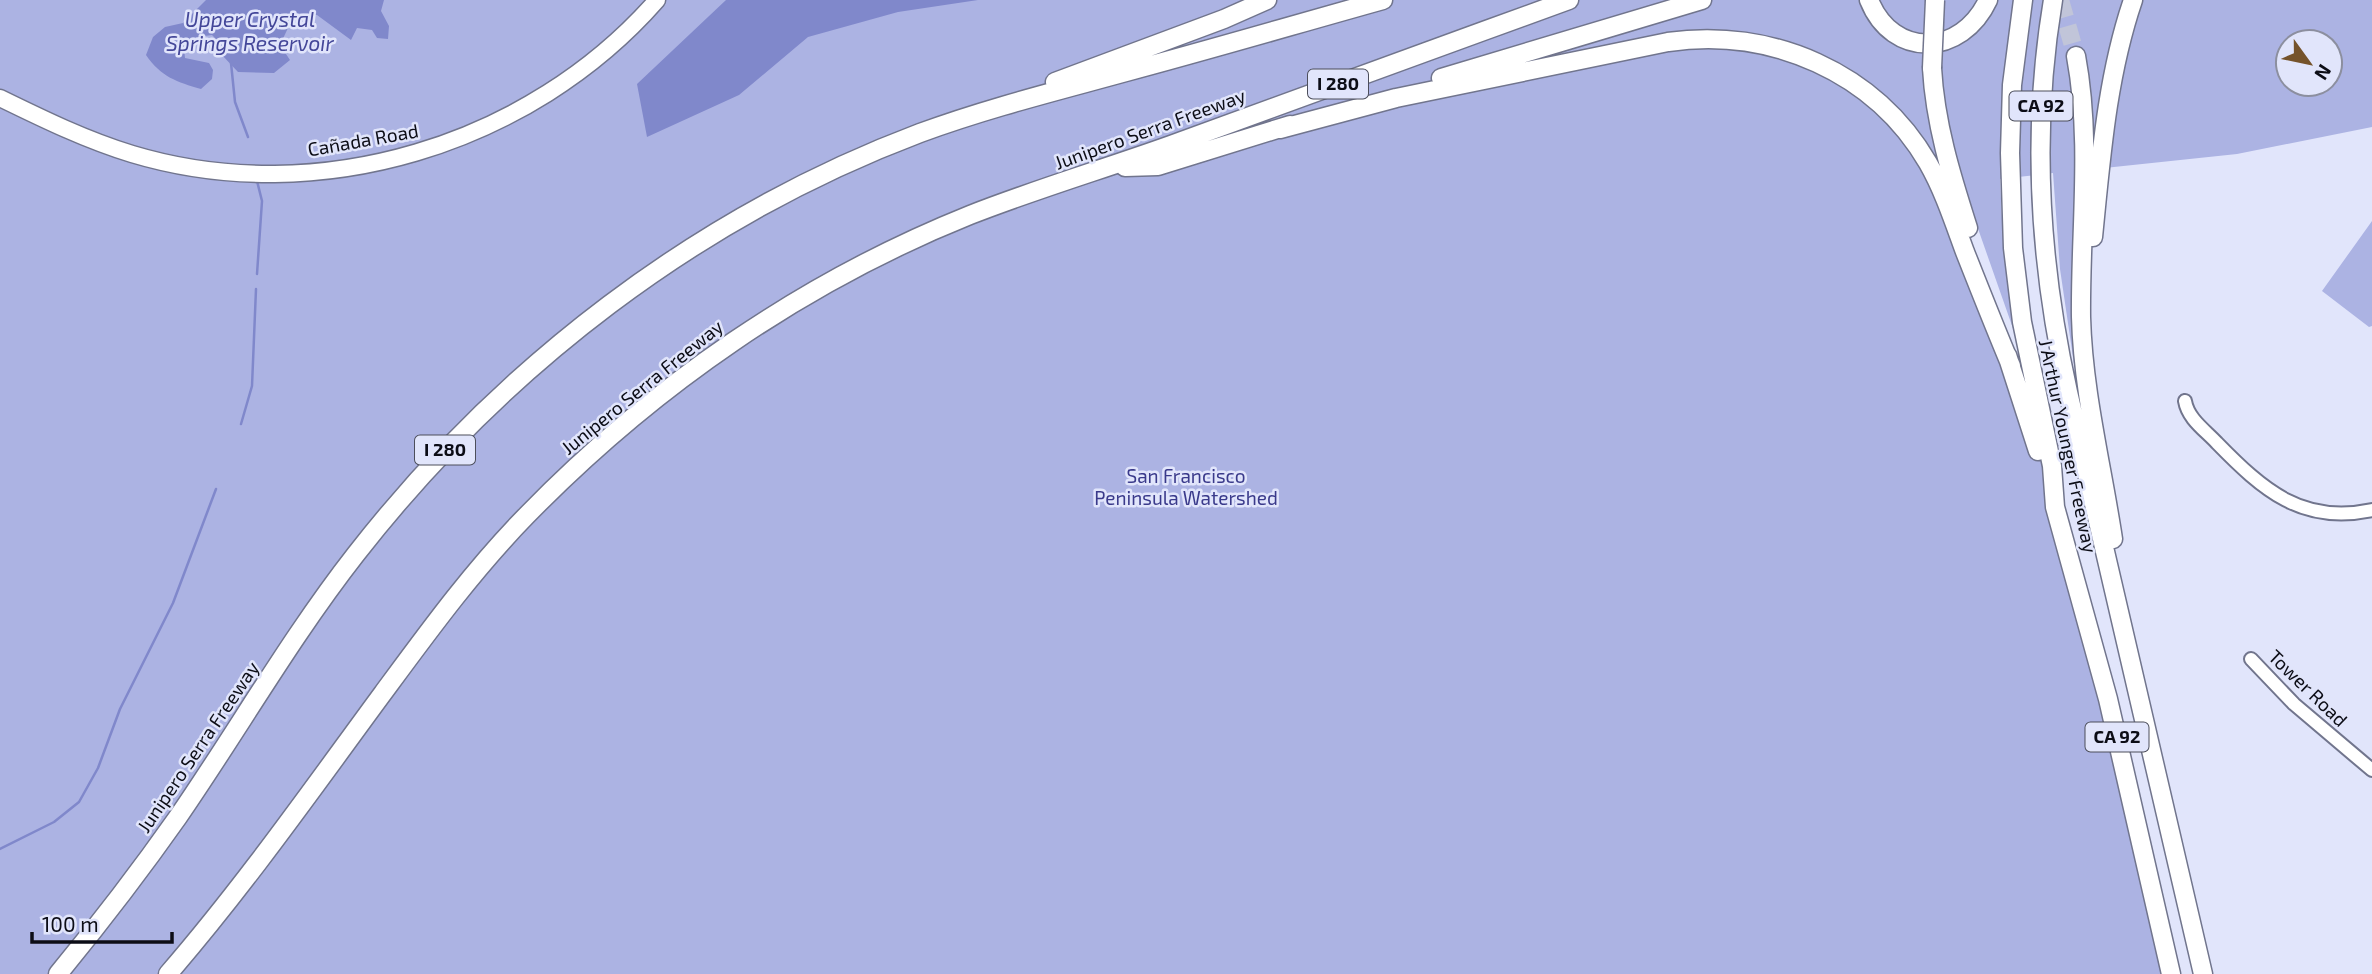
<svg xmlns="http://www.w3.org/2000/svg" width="2372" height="974" viewBox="0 0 2372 974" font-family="'Exo 2',sans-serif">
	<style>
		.green { fill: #acb3e3; fill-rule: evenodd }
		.water { fill: #8088cb }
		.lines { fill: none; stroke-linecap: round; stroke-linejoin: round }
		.stream { stroke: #8088cb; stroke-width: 2.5 }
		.highway-tunnel { stroke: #c1c5d9; stroke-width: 18; stroke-dasharray: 18 9; stroke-linecap: butt }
		.minor-casing { stroke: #71758d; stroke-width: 16 }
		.major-casing { stroke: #71758d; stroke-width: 19 }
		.highway-casing { stroke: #71758d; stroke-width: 21 }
		.minor { stroke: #fff; stroke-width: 12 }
		.major { stroke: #fff; stroke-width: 16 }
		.highway { stroke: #fff; stroke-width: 18 }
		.highway-bridge-casing { stroke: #71758d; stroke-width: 21; stroke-linecap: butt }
		.highway-bridge { stroke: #fff; stroke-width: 18 }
		.labels { text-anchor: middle; stroke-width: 5; stroke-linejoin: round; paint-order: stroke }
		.shield { fill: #e1e5fb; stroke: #4c4e5b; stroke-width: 2 }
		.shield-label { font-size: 18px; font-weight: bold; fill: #0c0d16 }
		.street-label { font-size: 19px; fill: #0c0d16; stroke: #e1e5fb }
		.park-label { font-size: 19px; fill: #3a3a8b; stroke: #e1e5fb }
		.water-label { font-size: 21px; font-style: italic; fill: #444799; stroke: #e1e5fb }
	</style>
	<rect width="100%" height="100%" fill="#e1e5fb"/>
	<!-- green -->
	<path class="green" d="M0 0H2372V127L2237 154 2076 171 2073 264 2074 364 2060 269 2053 173 2000 179 2003 238 2016 337 1962 183 1940 184 2027 417 2055 507 2170 974H0ZM2288 42H2330V84H2288Z
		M2372 221V326L2369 327 2322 291Z"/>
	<!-- water -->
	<path class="water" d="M206 0H384L381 11 389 26 388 39 377 38 372 30 357 28 351 40 317 15 295 13 280 45 290 60 274 73 238 72 221 54 219 42 212 35 190 38 184 48 185 58 209 63 213 70 212 79 201 89C177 82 161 77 146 55L153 37 165 27 183 23Z
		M726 0H978L898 12 808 37 739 95 647 137 637 84Z"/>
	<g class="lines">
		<!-- stream -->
		<path class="stream" d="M231 63 235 102 248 137
			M257 274 262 201 257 181
			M241 424 252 386 256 289
			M0 849 54 822 79 802 98 768 120 709 173 603 216 489"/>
		<!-- highway-tunnel -->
		<path class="highway-tunnel" d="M2060 0 2076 56"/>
		<!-- minor casing -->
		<g class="minor-casing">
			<path id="minor" d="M2185 401C2188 419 2205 430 2217 443 2263 490 2302 525 2372 510
				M2251 659 2294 704 2372 770"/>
		</g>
		<!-- major casing -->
		<g class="major-casing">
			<path id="major" d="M0 98C43 119 86 140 132 154 318 210 530 145 657 0"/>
		</g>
		<!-- highway casing -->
		<g class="highway-casing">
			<path id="highway" d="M1869 0C1893 60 1962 56 1988 0
				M2023 0 2012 85 2010 153 2013 248 2022 322 2052 466 2055 507 2108 699 2171 974
				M2053 0C2031 131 2039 262 2068 392L2203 974
				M2076 56C2092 142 2080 230 2081 317 2083 392 2102 466 2113 539
				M1932 68C1935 123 1951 175 1968 228
				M1441 78 1702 0
				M1055 82 1224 19 1267 0
				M1280 129 1396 98 1668 42C1771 27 1875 72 1928 163 1944 191 1954 222 1965 252 1980 290 1995 328 2011 366
				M1125 167 1158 166 1290 125
				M2093 237C2101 157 2107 76 2133 0
				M2007 355 2038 451
				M58 974C100 923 140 871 178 817 238 730 291 637 356 554 502 367 697 217 920 133 988 108 1057 91 1126 72 1212 49 1297 24 1383 0
				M168 974C245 885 313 788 383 693 428 632 473 570 527 515 653 386 803 282 970 215 1036 189 1104 169 1171 145 1303 97 1436 48 1569 0"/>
		</g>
		<!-- minor -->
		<use href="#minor" class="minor"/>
		<!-- major -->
		<use href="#major" class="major"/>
		<!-- highway -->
		<use href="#highway" class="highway"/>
		<!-- highway-bridge casing -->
		<g class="highway-bridge-casing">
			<path id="highway-bridge" d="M1932 68 1935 0"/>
		</g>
		<!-- highway-bridge -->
		<use href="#highway-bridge" class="highway-bridge"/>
	</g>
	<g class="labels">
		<!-- shield labels -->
		<g class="shield">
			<rect x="1308" y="69.5" width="60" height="29" rx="5"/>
			<rect x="2009.5" y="91.5" width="63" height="29" rx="5"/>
			<rect x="415" y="435.5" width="60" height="29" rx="5"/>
			<rect x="2085.5" y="722.5" width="63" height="29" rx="5"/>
		</g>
		<g class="shield-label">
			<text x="1338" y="90">I 280</text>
			<text x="2041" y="112">CA 92</text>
			<text x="445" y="456">I 280</text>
			<text x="2117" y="743">CA 92</text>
		</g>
		<!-- street labels -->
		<g class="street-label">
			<text transform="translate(1150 129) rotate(-20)" y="7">Junipero Serra Freeway</text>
			<text transform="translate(363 140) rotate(-10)" y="7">Cañada Road</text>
			<text transform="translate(642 387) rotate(-39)" y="7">Junipero Serra Freeway</text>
			<text transform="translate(2068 446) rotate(78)" y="7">J Arthur Younger Freeway</text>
			<text transform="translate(2308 688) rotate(44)" y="7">Tower Road</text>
			<text transform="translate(198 747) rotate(-56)" y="7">Junipero Serra Freeway</text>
		</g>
		<!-- park labels -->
		<g class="park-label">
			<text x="1186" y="483">San Francisco<tspan x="1186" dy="22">Peninsula Watershed</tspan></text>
		</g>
		<!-- water labels -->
		<g class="water-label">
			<text x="250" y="27">Upper Crystal<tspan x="250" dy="24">Springs Reservoir</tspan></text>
		</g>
	</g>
	<!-- north arrow -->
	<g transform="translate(2309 63) rotate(123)"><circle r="33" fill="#e1e5fb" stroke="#8c8f9f" stroke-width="2"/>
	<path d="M0-5L12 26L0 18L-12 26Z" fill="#75532b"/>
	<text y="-10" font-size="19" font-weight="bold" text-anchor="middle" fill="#0c0d16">N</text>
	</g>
	<!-- scale -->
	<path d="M32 932v10h140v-10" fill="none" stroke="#0c0d16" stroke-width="3.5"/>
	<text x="42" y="932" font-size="21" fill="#0c0d16" stroke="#e1e5fb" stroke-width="5" paint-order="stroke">100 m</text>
</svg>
